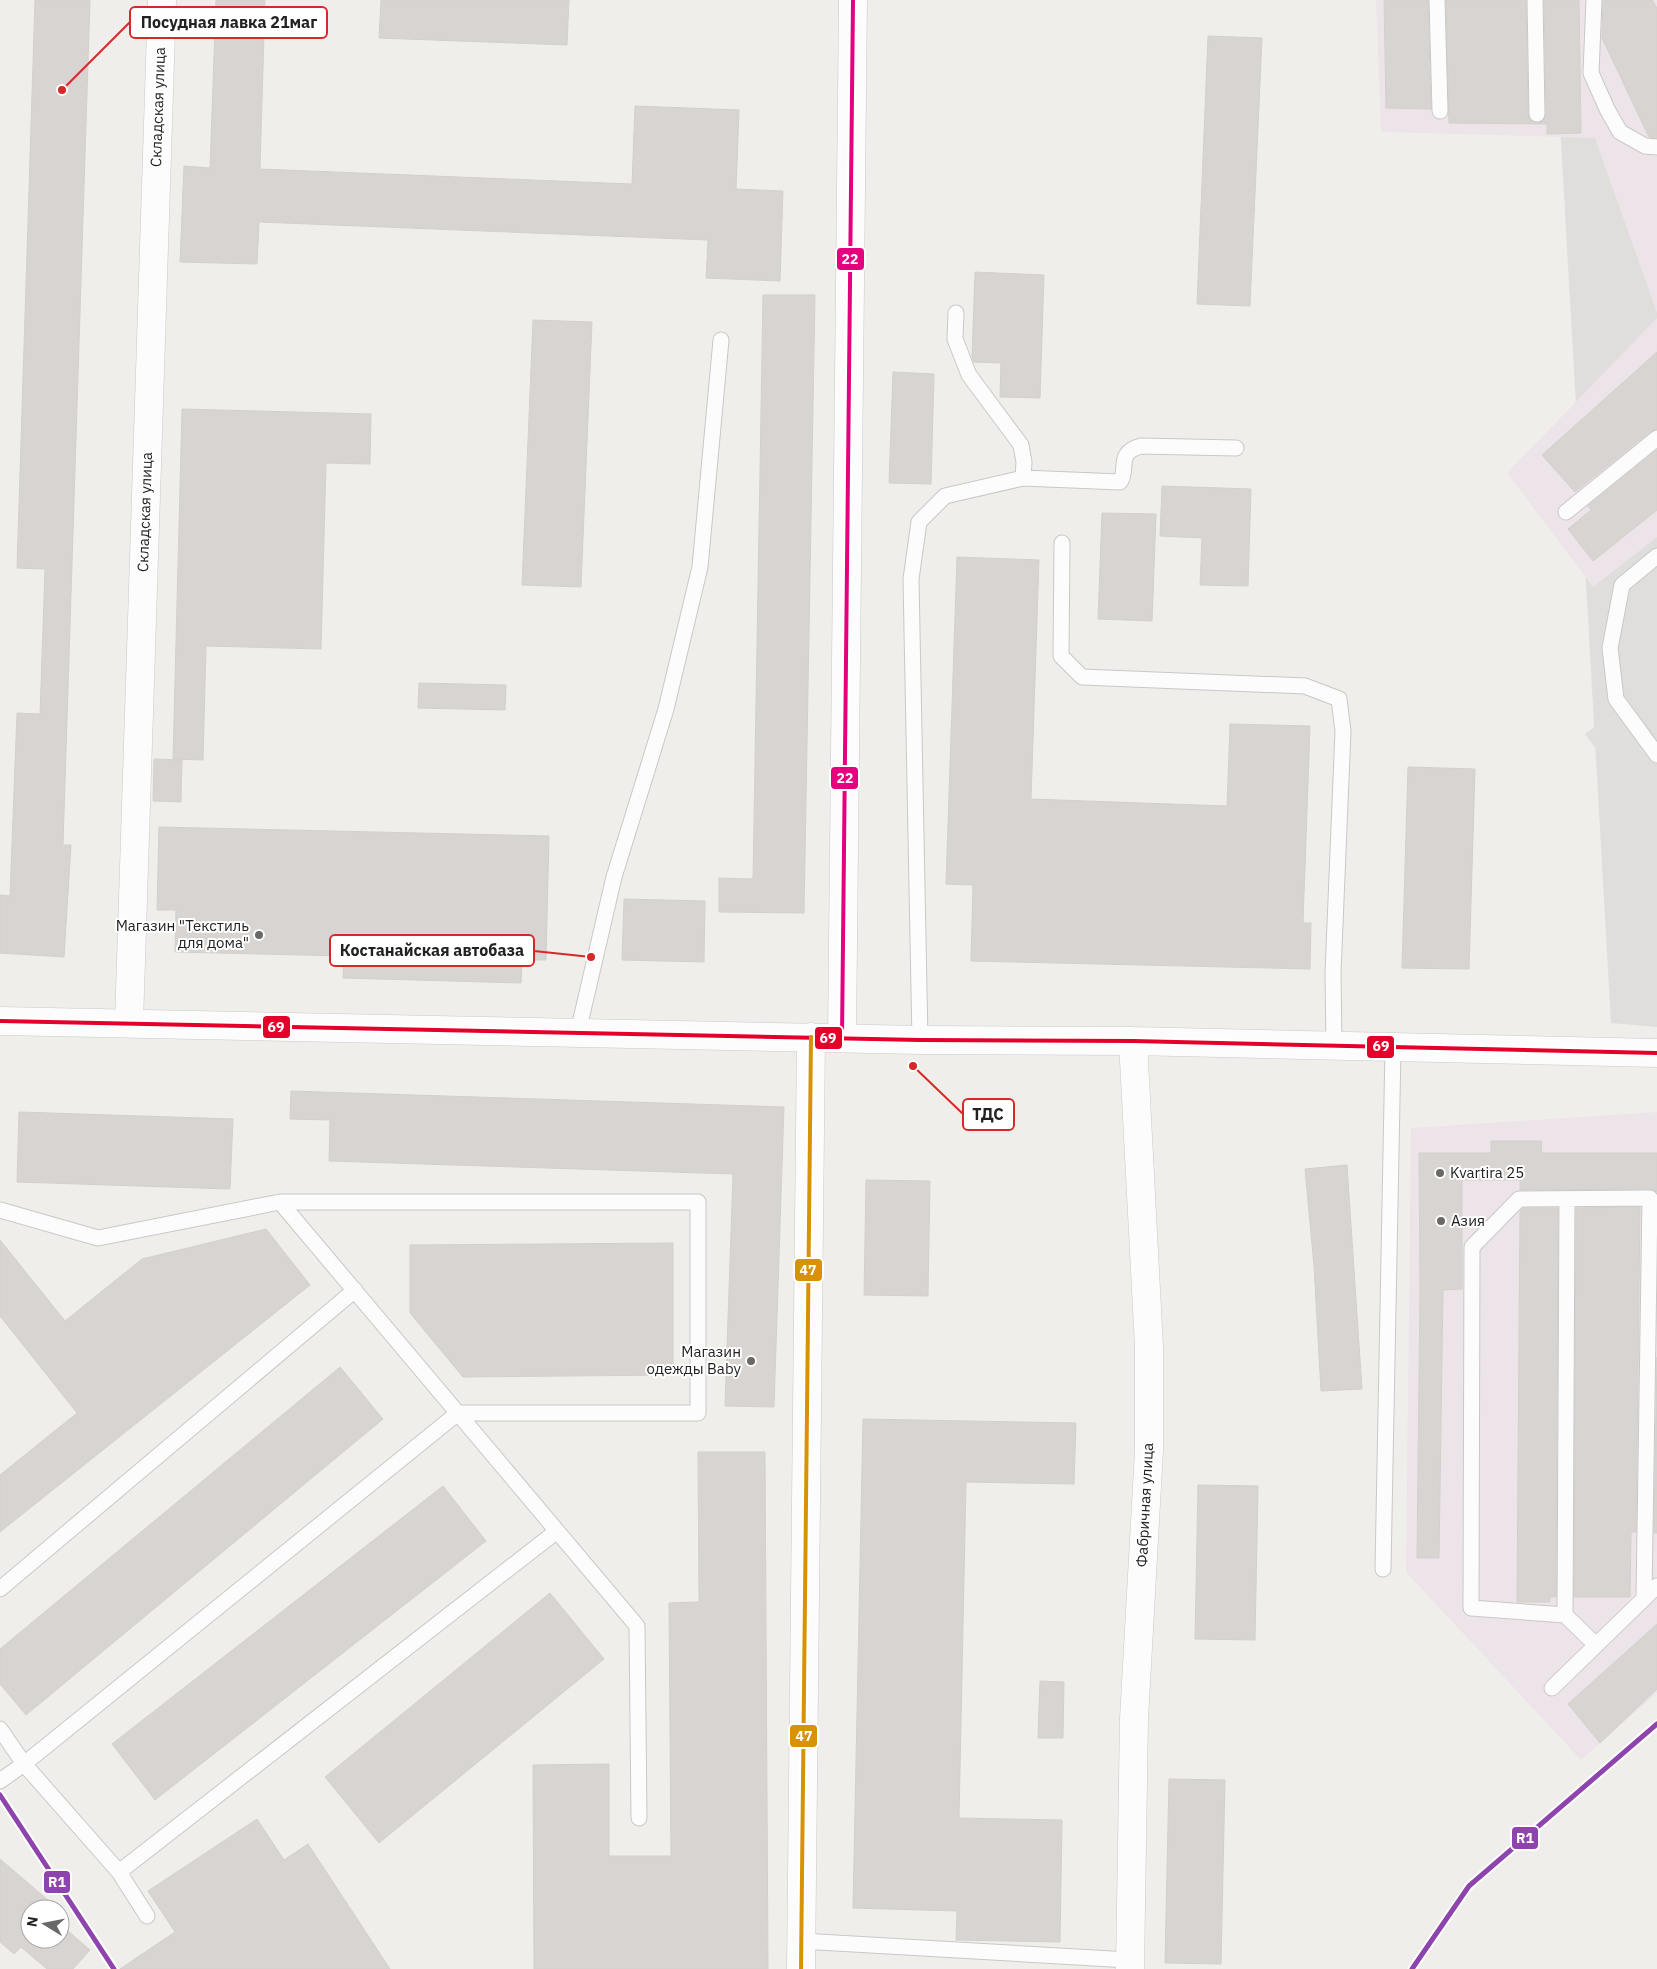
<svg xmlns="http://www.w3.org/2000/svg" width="1657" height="1969" viewBox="0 0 1657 1969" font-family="'IBM Plex Sans',sans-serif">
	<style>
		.residential { fill: #dfdedc }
		.industrial { fill: #ede4e9 }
		.parking { fill: #e0dfde }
		.building { fill: #d7d4d2; stroke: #d3d0cc }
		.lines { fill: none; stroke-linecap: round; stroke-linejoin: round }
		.lane-casing { stroke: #c9c8c7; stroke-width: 17 }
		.street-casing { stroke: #c9c8c7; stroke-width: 29 }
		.lane { stroke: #fdfcfc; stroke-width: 15 }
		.street { stroke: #fdfcfc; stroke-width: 28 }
		.bus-1-casing { stroke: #fff; stroke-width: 8 }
		.bus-2-casing { stroke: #fff; stroke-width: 8 }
		.bus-3-casing { stroke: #fff; stroke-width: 8 }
		.bus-1 { stroke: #e4002b; stroke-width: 4 }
		.bus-2 { stroke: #e5007d; stroke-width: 4 }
		.bus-3 { stroke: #d79205; stroke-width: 4 }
		.rail-1-casing { stroke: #fff; stroke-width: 9 }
		.rail-1 { stroke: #8e44ad; stroke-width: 5 }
		.poi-dot { fill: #6a6968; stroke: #fff; stroke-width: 2 }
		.labels { text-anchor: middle; stroke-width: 4; stroke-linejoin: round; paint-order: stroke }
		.street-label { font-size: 15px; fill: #222; stroke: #fff }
		.poi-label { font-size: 15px; fill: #222; stroke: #fff; text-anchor: end }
		.leader { fill: none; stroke: #d62828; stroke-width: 2 }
		.callout-dot { fill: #d62828; stroke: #fff; stroke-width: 2 }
		.callout { fill: #fff; stroke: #d62828; stroke-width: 2 }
		.callout-label { font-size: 16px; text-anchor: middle; font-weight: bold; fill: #222 }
		.line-badge { stroke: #fff; stroke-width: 2 }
		.badge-label { font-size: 14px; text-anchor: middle; font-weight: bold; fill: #fff }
	</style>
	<rect width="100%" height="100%" fill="#f0eeeb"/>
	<!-- residential -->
	<path class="residential" d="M1553 0H1657V1027L1611 1023Z"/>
	<!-- industrial -->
	<path class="industrial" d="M1376 0H1657V313L1595 138 1381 132Z
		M1657 318V537L1593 587 1507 473Z
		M1657 1112V1693L1581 1760 1406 1572 1411 1128Z"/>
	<!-- parking -->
	<path class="parking" d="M1616 711 1657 768V833L1585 734Z"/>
	<!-- building -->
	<path class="building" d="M35 0H90L63 845H71L64 957 0 953V895L10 896 17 713 40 714 45 569 17 568Z
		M216 0H265L260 169 632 184 635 106 739 110 736 189 783 191 780 281 706 278 708 240 259 222 257 264 180 262 184 166 210 168Z
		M381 0H569L567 45 379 38Z
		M1384 0H1428L1431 109 1386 108Z
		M1446 0H1526L1528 114 1529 119 1537 123 1542 122 1546 114 1544 0H1579L1581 133 1547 134V124L1449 123Z
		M1603 0H1652L1657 8V138L1649 137 1602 38Z
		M1208 36 1262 38 1250 306 1197 304Z
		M975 272 1044 275 1040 398 1000 397 1001 363 974 362 972 357Z
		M763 295H815L804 913 719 912V878L753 879Z
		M533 320 592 322 581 587 522 585Z
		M1657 352V429L1651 431 1575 492 1542 455Z
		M893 372 934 374 931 484 889 483Z
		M182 409 371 414 370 464 326 463 321 649 206 646 203 760 173 759Z
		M1657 450V510L1593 561 1568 529 1591 510 1588 506Z
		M1162 486 1251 489 1248 586 1200 585 1202 538 1160 536Z
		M1102 513 1156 514 1152 621 1098 619Z
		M957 557 1039 560 1031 799 1227 806 1230 724 1310 726 1303 923H1311L1310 969 971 961 973 885 946 884Z
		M419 683 506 685 505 710 418 708Z
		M154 759 182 760 181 802 153 801Z
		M1408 767 1475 769 1469 969 1402 968Z
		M159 827 549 836 546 960H522L521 983 343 978 344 956 175 952 176 910H157Z
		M624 899 705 901 704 962 622 960Z
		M291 1091 784 1107 774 1407 725 1406 733 1174 329 1161 330 1120 290 1119Z
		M19 1112 233 1119 230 1189 17 1182Z
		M1491 1141H1542L1541 1153H1657V1192L1650 1189 1520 1190V1180H1462V1289L1443 1290 1439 1558H1417L1420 1289 1419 1153H1491Z
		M1347 1165 1362 1389 1321 1391 1314 1266 1305 1169Z
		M866 1180 930 1181 928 1296 864 1295Z
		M1640 1207 1636 1532H1631L1630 1597H1574L1576 1208Z
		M1523 1208H1558L1556 1597H1550V1602H1517L1520 1212Z
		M266 1229 310 1285 0 1532V1475L77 1413 0 1316V1240L65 1321 142 1259Z
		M673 1243V1375L463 1377 410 1313V1245Z
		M1657 1357V1533H1654Z
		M340 1367 383 1419 26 1715 0 1684V1649Z
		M863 1419 1076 1423 1074 1484 966 1482 959 1818 1062 1820 1060 1942 956 1940 957 1911 853 1908Z
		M698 1452H765L768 1969H534L533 1765 609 1764V1856H671L669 1603 699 1602Z
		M1198 1485 1258 1486 1255 1640 1195 1639Z
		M443 1486 486 1541 155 1800 112 1744Z
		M550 1593 604 1659 379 1843 325 1777Z
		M1657 1624V1689L1600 1743 1568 1704Z
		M1040 1681 1064 1682 1063 1738H1038Z
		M1169 1779 1225 1780 1221 1964 1165 1963Z
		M257 1819 284 1860 308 1844 390 1969H120L175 1932 148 1891Z
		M0 1859 55 1906 53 1909H30V1939H60V1924L90 1950 73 1969H47L21 1947 14 1954 0 1942Z"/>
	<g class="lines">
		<!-- lane casing -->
		<g class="lane-casing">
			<path id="lane" d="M1437 0 1440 111
				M1535 0 1537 114
				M1594 0 1591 73 1607 109 1620 132 1645 146 1657 147
				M956 313 955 339 969 375 1021 445 1024 462 1023 478
				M1566 512 1657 438
				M1062 543 1061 656 1082 677 1305 686 1339 699 1343 731 1333 973 1334 1046
				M1657 556 1622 585 1610 648 1616 699 1657 755
				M578 1032 614 877 666 709 700 567 721 340
				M920 1040 911 579 919 522 945 496 1023 478 1120 482C1129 470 1115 453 1141 446L1236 448
				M280 1202 637 1626 639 1818
				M0 1210 98 1238 280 1202H698V1413H458L24 1764 0 1781
				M1383 1569 1393 1048
				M0 1589 355 1290
				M1565 1615 1567 1199
				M1596 1645 1565 1615 1471 1608 1472 1247 1519 1199 1650 1198 1644 1598
				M1552 1688 1657 1586
				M0 1729 24 1764 119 1872 147 1916
				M119 1872 557 1531
				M801 1941 1129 1960"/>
		</g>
		<!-- street casing -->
		<g class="street-casing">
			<path id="street" d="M0 1021 920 1040 1133 1041 1657 1053
				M129 1023 162 0
				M842 1038 853 0
				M801 1969 811 1037
				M1130 1969 1134 1719 1149 1450V1347L1133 1041"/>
		</g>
		<!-- lane -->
		<use href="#lane" class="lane"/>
		<!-- street -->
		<use href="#street" class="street"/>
		<!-- bus-1 casing -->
		<g class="bus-1-casing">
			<path id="bus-1" d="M0 1021 920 1040 1133 1041 1657 1053"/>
		</g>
		<!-- bus-2 casing -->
		<g class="bus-2-casing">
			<path id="bus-2" d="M842 1038 853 0"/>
		</g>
		<!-- bus-3 casing -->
		<g class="bus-3-casing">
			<path id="bus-3" d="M801 1969 811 1037"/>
		</g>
		<!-- bus-1 -->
		<use href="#bus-1" class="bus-1"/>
		<!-- bus-2 -->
		<use href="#bus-2" class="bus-2"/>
		<!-- bus-3 -->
		<use href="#bus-3" class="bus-3"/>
		<!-- rail-1 casing -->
		<g class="rail-1-casing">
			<path id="rail-1" d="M0 1795 114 1969
				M1412 1969 1469 1886 1657 1724"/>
		</g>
		<!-- rail-1 -->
		<use href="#rail-1" class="rail-1"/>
	</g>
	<!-- markers -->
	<g class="poi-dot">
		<circle cx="259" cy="935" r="5"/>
		<circle cx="1440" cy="1173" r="5"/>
		<circle cx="1441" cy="1221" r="5"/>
		<circle cx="751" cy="1361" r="5"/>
	</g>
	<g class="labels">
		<!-- street labels -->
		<g class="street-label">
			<text transform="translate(158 107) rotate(-88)" y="5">Складская улица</text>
			<text transform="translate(145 512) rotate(-88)" y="5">Складская улица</text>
			<text transform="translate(1145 1505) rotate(-87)" y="5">Фабричная улица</text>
		</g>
		<!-- poi labels -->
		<g class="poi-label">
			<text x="249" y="931">Магазин "Текстиль<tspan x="249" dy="17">для дома"</tspan></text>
			<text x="1450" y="1178" text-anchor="start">Kvartira 25</text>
			<text x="1451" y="1226" text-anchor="start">Азия</text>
			<text x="741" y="1357">Магазин<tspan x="741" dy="17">одежды Baby</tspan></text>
		</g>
	</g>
	<!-- callouts -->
	<path class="leader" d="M62 90L130 22M591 957L534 951M913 1066L963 1114"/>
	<g class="callout-dot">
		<circle cx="62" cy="90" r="5"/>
		<circle cx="591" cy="957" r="5"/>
		<circle cx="913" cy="1066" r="5"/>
	</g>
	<g class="callout">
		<rect x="130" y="7" width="197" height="31" rx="5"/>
		<rect x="330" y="935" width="204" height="31" rx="5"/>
		<rect x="963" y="1099" width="51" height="31" rx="5"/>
	</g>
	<g class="callout-label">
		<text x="229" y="28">Посудная лавка 21маг</text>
		<text x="432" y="956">Костанайская автобаза</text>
		<text x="988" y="1120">ТДС</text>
	</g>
	<g class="line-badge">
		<rect x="836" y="247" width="29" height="24" rx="5" fill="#e5007d"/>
		<rect x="830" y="766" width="29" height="24" rx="5" fill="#e5007d"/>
		<rect x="262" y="1015" width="29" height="24" rx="5" fill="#e4002b"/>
		<rect x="814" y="1026" width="29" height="24" rx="5" fill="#e4002b"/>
		<rect x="1366" y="1035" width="29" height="24" rx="5" fill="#e4002b"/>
		<rect x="794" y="1258" width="29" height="24" rx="5" fill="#d79205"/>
		<rect x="789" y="1724" width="29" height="24" rx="5" fill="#d79205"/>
		<rect x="1511" y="1826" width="28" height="24" rx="5" fill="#8e44ad"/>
		<rect x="43" y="1870" width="28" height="24" rx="5" fill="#8e44ad"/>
	</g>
	<g class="badge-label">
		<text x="850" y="264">22</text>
		<text x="845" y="783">22</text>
		<text x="276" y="1032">69</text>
		<text x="828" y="1043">69</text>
		<text x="1381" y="1051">69</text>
		<text x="808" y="1275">47</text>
		<text x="804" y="1741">47</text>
		<text x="1525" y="1843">R1</text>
		<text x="57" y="1887">R1</text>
	</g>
	<!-- north arrow -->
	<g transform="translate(45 1924) rotate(280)"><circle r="24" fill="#ffffff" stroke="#a7a7a7"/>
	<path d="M0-4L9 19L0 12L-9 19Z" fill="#6a6968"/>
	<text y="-8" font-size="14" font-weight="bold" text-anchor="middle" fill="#222222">N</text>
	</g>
</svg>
